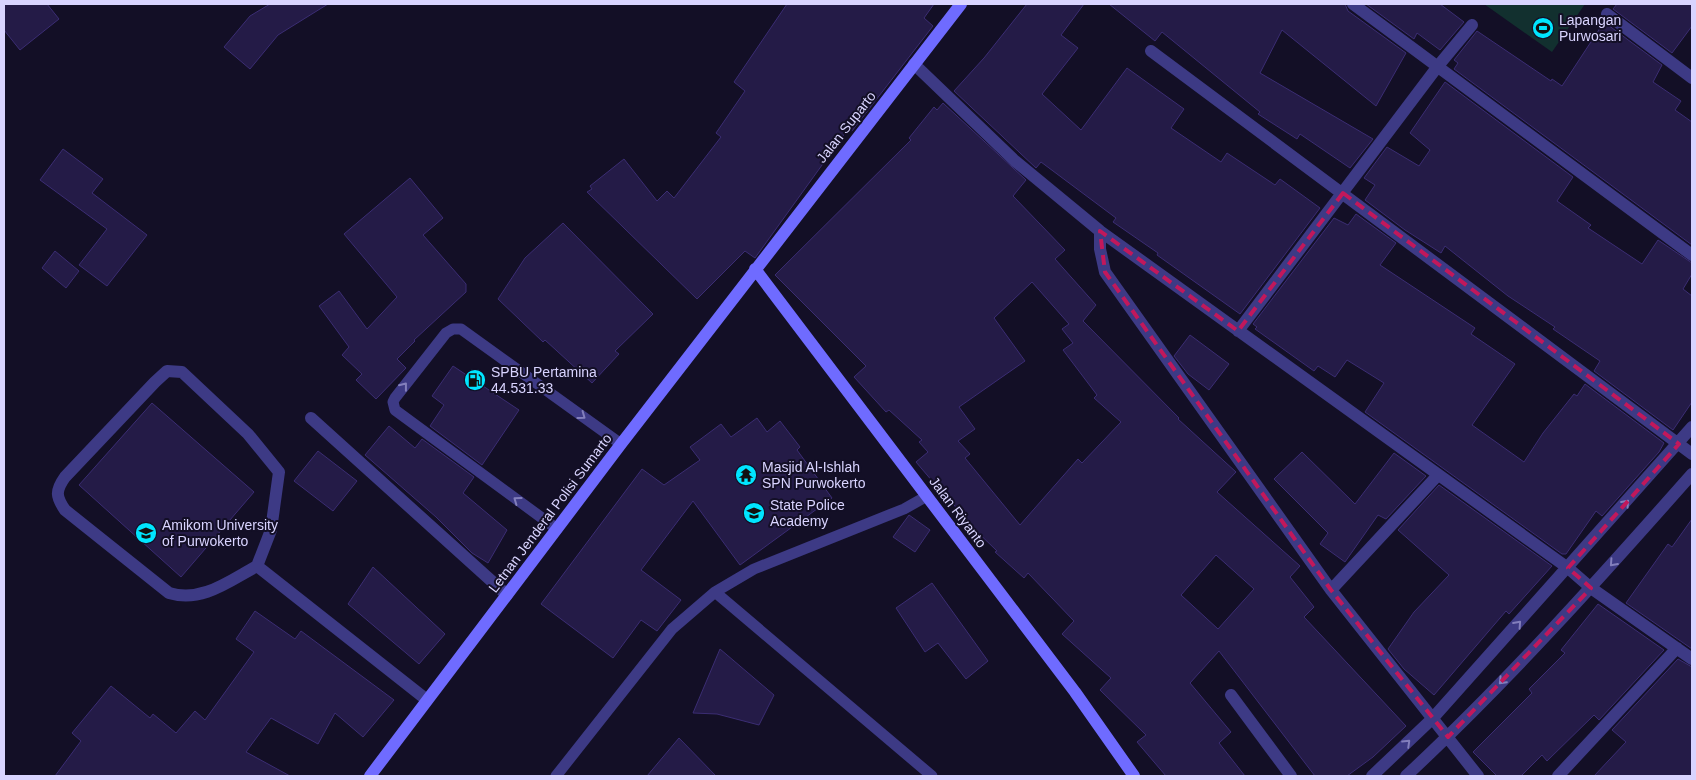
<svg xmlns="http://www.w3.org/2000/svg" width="1696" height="780" viewBox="0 0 1696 780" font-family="Arial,sans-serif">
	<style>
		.green { fill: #12302f }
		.building { fill: #241b47; stroke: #3b2d73; fill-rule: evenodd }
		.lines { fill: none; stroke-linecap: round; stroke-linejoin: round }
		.lane { stroke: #3d3a85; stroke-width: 11 }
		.street { stroke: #3d3a85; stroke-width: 12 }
		.secondary { stroke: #6f6bff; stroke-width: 12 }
		.oneway { stroke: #837fbc }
		.marked { fill: none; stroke: #c2185b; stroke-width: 4; stroke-dasharray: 10 6; stroke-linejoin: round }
		.labels { text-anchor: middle; stroke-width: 4; stroke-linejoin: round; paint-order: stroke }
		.poi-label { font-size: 14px; fill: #d9d4ff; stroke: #130f26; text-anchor: start }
		.street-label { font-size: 14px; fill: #d9d4ff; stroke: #130f26 }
	</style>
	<rect width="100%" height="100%" fill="#130f26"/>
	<!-- green -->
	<path class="green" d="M1484 4H1585L1552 52Z"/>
	<!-- building -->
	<path class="building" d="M4 4H47L59 19 20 50 4 30Z
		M270 4H328L278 35 250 69 224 47 250 16Z
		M787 4H934L924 18 933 26 852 131 848 129 755 258 745 251 697 299 587 192 592 189 590 186 624 159 657 201 667 191 674 198 721 137 716 133 745 91 734 82Z
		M1027 4H1084L1061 35 1078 48 1042 94 1081 130 1127 68 1184 109 1171 128 1221 162 1227 153 1275 185 1280 179 1320 208 1240 314 1157 255 1158 253 1113 222 1116 218 1041 162 1036 168 954 91 984 58Z
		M1109 4H1345L1348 11 1406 53 1376 106 1282 30 1260 73 1373 139 1350 168 1300 134 1297 139 1258 114 1260 112 1162 32 1155 41Z
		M1366 4H1440L1464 22 1440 50 1417 33 1414 39Z
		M1617 4H1692V26L1672 53 1613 9Z
		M1604 22 1662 65 1653 82 1681 101 1675 110 1692 122V245L1454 69 1458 63 1454 60 1477 31 1551 81 1552 79 1562 86Z
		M1445 82 1573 177 1557 201 1591 225 1588 228 1642 264 1658 240 1692 263V274L1683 289 1692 296V402L1673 430 1594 371 1600 361 1553 329 1555 327 1508 296 1445 246 1441 253 1405 230 1365 200 1375 185 1364 178 1387 147 1419 166 1430 150 1410 133Z
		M943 103 1026 180 1013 196 1065 250 1055 259 1096 305 1083 321 1179 418 1178 419 1236 472 1217 492 1300 566 1290 577 1314 607 1304 617 1406 726 1373 757 1347 776H1315L1219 651 1190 683 1231 732 1219 743 1245 776H1166L1137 742 1146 735 1100 690 1111 678 1062 634 1074 621 1028 573 1024 578 995 552 997 551 967 522 951 501 950 502 916 462 928 452 919 442 922 440 889 410 886 412 854 377 866 366 775 275 911 140 909 138 934 107 937 110ZM1032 282 1069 324 1062 329 1073 343 1063 350 1097 395 1094 398 1121 422 1082 463 1078 459 1020 525 965 458 970 454 958 441 975 429 959 407 1025 361 994 318ZM1216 555 1254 589 1218 629 1181 595Z
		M63 149 103 179 92 193 147 235 107 286 79 265 107 229 40 180Z
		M410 178 443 218 423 235 466 284V292L414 340 415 341 397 359 406 368 376 399 356 380 362 374 342 355 349 347 319 306 339 291 367 329 397 297 344 234Z
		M1356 214 1396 243 1380 265 1475 328 1471 334 1515 364 1472 425 1524 462 1543 433 1574 394 1577 396 1585 384 1664 443 1659 452 1602 516 1596 511 1566 554H1562L1365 412 1384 383 1347 360 1335 377 1318 366 1314 371 1255 329 1257 327 1253 324 1334 218 1348 225Z
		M563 223 653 314 615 351 619 354 592 383 545 340 543 342 498 299 525 258Z
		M55 251 79 271 66 288 42 268Z
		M1190 335 1229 364 1209 390 1188 374 1174 356Z
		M453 366 519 410 482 465 430 426 444 405 432 396Z
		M152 403 254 492 181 577 79 485Z
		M757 418 767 432 780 421 800 447 797 450 832 498 740 565 693 501 641 570 681 600 657 631 641 620 613 658 541 604 642 469 664 485 700 460 690 447 721 424 731 437Z
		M389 426 415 448 422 439 474 477 463 493 507 530 488 563 472 553 436 517 365 455Z
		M318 451 357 481 333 511 294 481Z
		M1302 452 1355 504 1394 453 1426 476 1386 519 1378 515 1345 562 1320 544 1328 533 1274 479Z
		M1439 485 1552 566 1509 614 1506 611 1434 695 1404 669 1388 649 1414 612 1449 575 1398 530Z
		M909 515 930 530 915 552 893 537Z
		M1692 519V649L1626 603 1668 544 1672 547Z
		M373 567 445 634 419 664 348 604Z
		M932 583 988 661 966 679 938 643 925 652 896 608Z
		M1598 604 1664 650 1599 720 1594 715 1547 761 1542 755 1521 776H1497L1473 752 1532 693 1529 689 1565 653 1561 650Z
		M255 611 295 639 301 631 394 700 363 737 335 713 318 744 271 718 246 752 290 776H55L81 741 72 733 111 686 150 718 153 714 176 733 195 711 205 720 254 652 236 639Z
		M720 649 774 695 759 725 717 714 693 713Z
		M1678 659 1692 667V776H1594L1626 742 1612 730Z
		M679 738 716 776H647Z"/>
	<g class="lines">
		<!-- lane -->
		<path class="lane" d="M557 529 395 410 393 402 395 398 446 333 453 329H461L621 444
			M715 592 932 776
			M556 776 672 629 715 592 754 569 904 509 927 496"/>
		<!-- street -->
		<path class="street" d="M1353 4 1692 255
			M1607 14 1692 78
			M1151 51 1692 454
			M914 64 1015 161 1100 231 1568 568 1591 588 1692 659
			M1100 231V249L1105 272 1331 590 1478 776
			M1238 331 1438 66 1472 25
			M311 418 507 595
			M257 566 271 530 279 472 248 434 182 372 167 371 155 382 65 477C55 491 56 497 65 510L169 593C202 603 229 581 257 566L427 700
			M1331 590 1438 475
			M1231 695 1291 776
			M1372 776 1432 719 1692 427
			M1406 776C1507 682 1600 578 1692 474
			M1558 776 1677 648"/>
		<!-- secondary -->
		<path class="secondary" d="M755 269 1075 692 1134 776
			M370 776 621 444 961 4"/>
	</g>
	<!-- one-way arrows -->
	<defs><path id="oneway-chevron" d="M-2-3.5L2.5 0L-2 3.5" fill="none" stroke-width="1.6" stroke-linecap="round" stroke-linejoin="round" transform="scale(1.25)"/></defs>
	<g class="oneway">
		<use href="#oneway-chevron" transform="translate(404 386) rotate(-52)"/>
		<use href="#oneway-chevron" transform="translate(582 416) rotate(36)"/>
		<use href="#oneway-chevron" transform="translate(517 500) rotate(-144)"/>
		<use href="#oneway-chevron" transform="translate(1626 503) rotate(-48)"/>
		<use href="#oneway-chevron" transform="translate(1613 563) rotate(132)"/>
		<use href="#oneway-chevron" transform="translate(1518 624) rotate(-48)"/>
		<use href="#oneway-chevron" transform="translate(1502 681) rotate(134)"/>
		<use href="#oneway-chevron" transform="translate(1407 743) rotate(-44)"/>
	</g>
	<!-- marked area -->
	<path class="marked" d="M1343 193 1679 444 1568 568 1591 588 1448 737 1331 590 1105 272 1100 231 1238 331Z"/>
	<!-- icons -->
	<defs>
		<g id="stadium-disc" transform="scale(1.125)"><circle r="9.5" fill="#00e5ff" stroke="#130f26"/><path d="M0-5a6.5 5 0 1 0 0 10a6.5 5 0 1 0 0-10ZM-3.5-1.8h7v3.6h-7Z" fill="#111"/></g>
		<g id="fuel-disc" transform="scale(1.125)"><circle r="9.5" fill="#00e5ff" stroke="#130f26"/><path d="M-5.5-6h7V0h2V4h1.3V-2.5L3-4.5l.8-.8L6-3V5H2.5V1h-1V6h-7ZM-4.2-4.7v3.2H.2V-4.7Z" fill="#111"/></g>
		<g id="temple-disc" transform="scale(1.125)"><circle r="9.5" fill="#00e5ff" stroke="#130f26"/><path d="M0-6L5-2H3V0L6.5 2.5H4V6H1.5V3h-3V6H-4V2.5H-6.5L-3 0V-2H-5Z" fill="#111"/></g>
		<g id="university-disc" transform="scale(1.125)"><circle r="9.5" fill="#00e5ff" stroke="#130f26"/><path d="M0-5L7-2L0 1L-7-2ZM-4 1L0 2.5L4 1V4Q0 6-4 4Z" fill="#111"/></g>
	</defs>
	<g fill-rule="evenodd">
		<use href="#stadium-disc" x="1543" y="28"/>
		<use href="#fuel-disc" x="475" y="380"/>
		<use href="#temple-disc" x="746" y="475"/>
		<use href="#university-disc" x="754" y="513"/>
		<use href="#university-disc" x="146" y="533"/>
	</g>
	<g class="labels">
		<!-- poi labels -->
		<g class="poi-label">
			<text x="1559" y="25">Lapangan<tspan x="1559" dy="16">Purwosari</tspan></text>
			<text x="491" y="377">SPBU Pertamina<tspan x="491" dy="16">44.531.33</tspan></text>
			<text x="762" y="472">Masjid Al-Ishlah<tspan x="762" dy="16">SPN Purwokerto</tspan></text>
			<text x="770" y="510">State Police<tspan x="770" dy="16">Academy</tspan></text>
			<text x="162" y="530">Amikom University<tspan x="162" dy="16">of Purwokerto</tspan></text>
		</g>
		<!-- street labels -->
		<g class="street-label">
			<text transform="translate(846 127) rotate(-52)" y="5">Jalan Suparto</text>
			<text transform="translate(958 512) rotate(53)" y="5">Jalan Riyanto</text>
			<text transform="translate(550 513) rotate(-53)" y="5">Letnan Jenderal Polisi Sumarto</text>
		</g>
	</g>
	<!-- border -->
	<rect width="1696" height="780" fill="none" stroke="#d9d4ff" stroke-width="10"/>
</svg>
